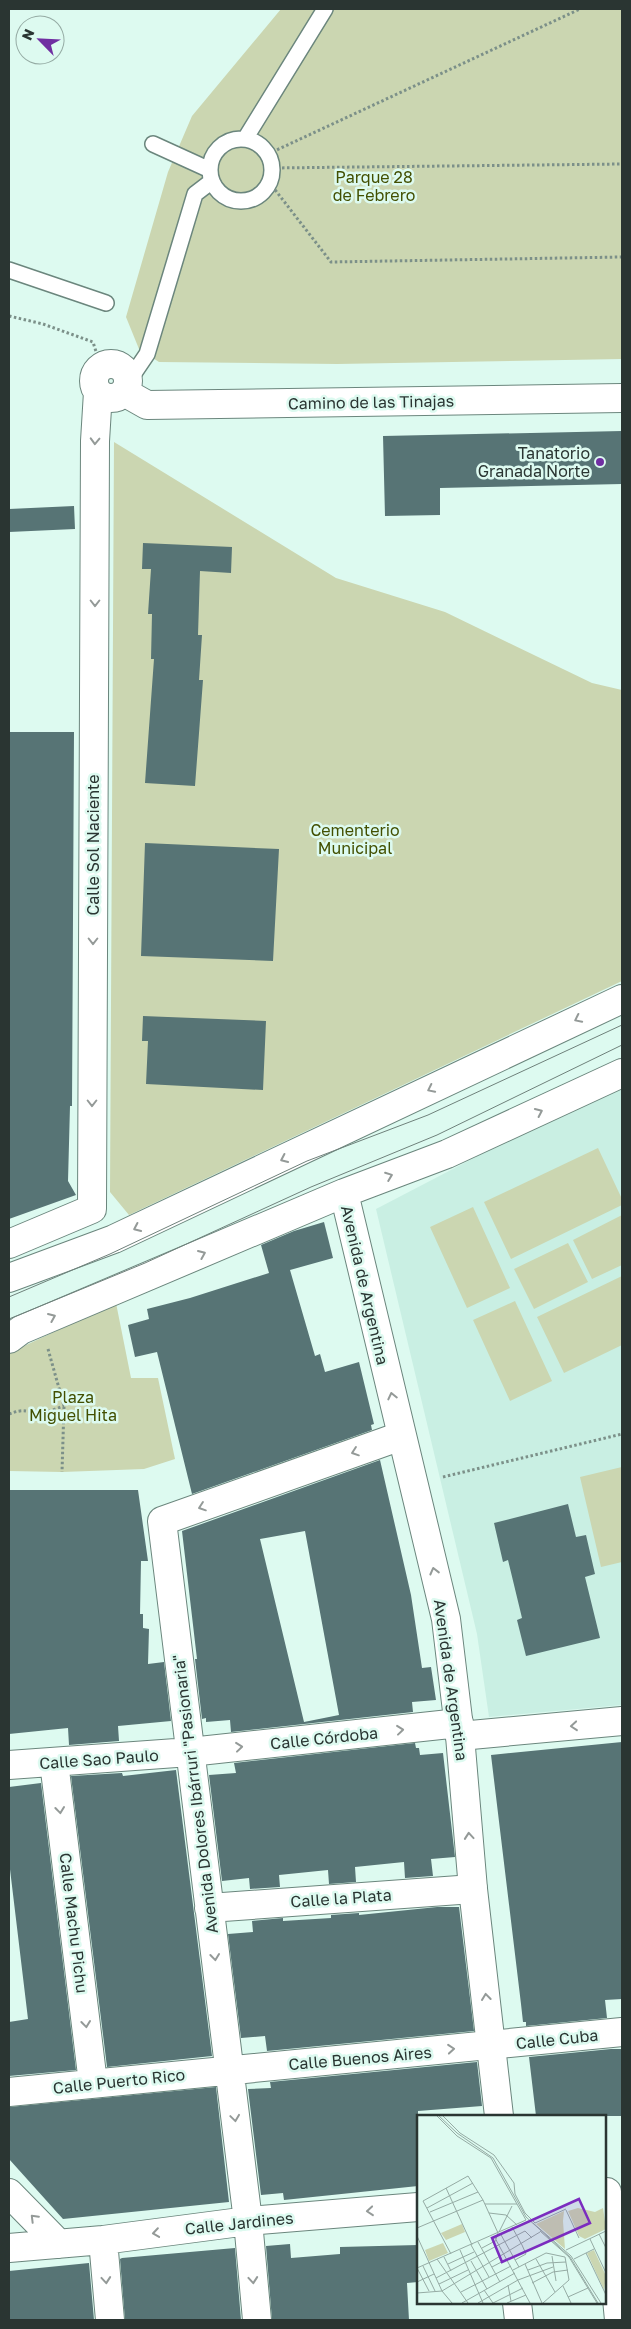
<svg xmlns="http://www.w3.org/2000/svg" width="631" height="2329" viewBox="0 0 631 2329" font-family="'Golos Text',sans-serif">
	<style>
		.built { fill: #c9efe3 }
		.green { fill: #cbd6b1 }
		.building { fill: #577475; fill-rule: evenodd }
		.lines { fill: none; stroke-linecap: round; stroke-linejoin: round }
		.lane-casing { stroke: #6b867d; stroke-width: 18 }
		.street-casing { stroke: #6b867d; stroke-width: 30 }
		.secondary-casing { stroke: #6b867d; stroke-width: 30 }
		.path { stroke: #7c9089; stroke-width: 3; stroke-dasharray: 2.5 2.5; stroke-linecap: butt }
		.lane { stroke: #fff; stroke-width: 15 }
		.street { stroke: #fff; stroke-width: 28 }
		.secondary { stroke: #fff; stroke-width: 28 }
		.tram { stroke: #6f817b; stroke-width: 1 }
		.oneway { stroke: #949a98 }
		.poi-dot { fill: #702ea2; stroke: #ddfaf0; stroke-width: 2 }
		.labels { text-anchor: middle; stroke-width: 5; stroke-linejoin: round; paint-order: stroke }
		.park-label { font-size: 16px; fill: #424f00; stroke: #ddfaf0 }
		.street-label { font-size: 16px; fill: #2a3532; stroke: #ddfaf0 }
		.poi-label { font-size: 16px; fill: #2a3532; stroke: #ddfaf0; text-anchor: end }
		.inset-road { fill: none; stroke: #95aba4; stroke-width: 1 }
		.view { fill: #7b2cbf; fill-opacity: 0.15; stroke: #7b2cbf; stroke-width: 2.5 }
		.inset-edge { fill: none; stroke: #2a3532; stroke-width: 2.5 }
	</style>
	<rect width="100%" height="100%" fill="#ddfaf0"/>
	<!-- built -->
	<path class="built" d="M622 1081V1705L489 1717 477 1634 376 1209Z"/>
	<!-- green -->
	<path class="green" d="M281 9H622V359L337 364 159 362 139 349 126 317 168 172 192 116Z
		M114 442 336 578 445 612 592 683 622 690V981L129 1215 110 1192Z
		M598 1148 622 1199V1205L511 1259 484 1202Z
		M473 1207 510 1288 467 1308 430 1227Z
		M622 1215V1265L592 1279 573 1240Z
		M568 1243 588 1282 534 1309 514 1269Z
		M622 1276V1345L564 1373 537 1317Z
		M515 1301 552 1381 510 1401 473 1320Z
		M116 1303 131 1378H158L175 1459 144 1469 62 1472 9 1471V1353Z
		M622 1467V1562L601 1567 580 1477Z"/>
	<!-- building -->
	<path class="building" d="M622 431V484L440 488V515L385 516 383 436Z
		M74 506 75 529 9 532V509Z
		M143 543 232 547 231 573 200 571 198 635H202L199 680H203L195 786 145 783 154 659H151L152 614H148L151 569H142Z
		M9 732H74L72 1106H70L68 1181 76 1195 9 1219Z
		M145 843 279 849 273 961 141 956Z
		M143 1016 266 1021 263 1090 146 1084 148 1041H142Z
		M324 1222 333 1258 290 1270 315 1356 320 1354 325 1372 359 1362 374 1424 371 1425 372 1430 192 1494 157 1352 135 1357 128 1325 149 1319 147 1309 190 1298 269 1273 261 1245 294 1231Z
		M380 1460 411 1595 422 1668 431 1667 436 1700 412 1702 413 1712 231 1732 230 1720 206 1722V1718L202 1719 195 1659H197L182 1531ZM305 1531 339 1715 304 1722 260 1539Z
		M9 1490H138L148 1561H141L140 1614H143V1628L149 1629 148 1664 164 1662 171 1721 118 1726 119 1741 69 1745 68 1728 9 1734Z
		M568 1504 576 1537 586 1535 595 1574 585 1577 600 1638 526 1656 517 1620 522 1618 508 1560 503 1562 494 1523Z
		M622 1742V1999L605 2000 607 2018 526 2026V2022H523L521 2004 491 1755Z
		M415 1743 416 1748H419L420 1755 443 1753 455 1857 431 1859 433 1876 405 1878 404 1862 355 1867 356 1882 329 1884 328 1870 279 1875 280 1887 250 1889 249 1878 222 1881 209 1775 236 1773 234 1763Z
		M176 1770 212 2056 107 2067 71 1776 122 1773 123 1776Z
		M41 1783 76 2070 9 2076V2022L28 2019 9 1861V1787Z
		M437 1907H459L474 2031 267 2051 265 2036 241 2038 228 1934 253 1932 252 1921 283 1918V1921L331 1918V1915L359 1913V1915Z
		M611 2049H622V2116H536L529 2057Z
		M477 2062 482 2106 418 2111V2186L284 2200 283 2193 261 2195 248 2089 271 2088 270 2082Z
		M216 2087 229 2202 63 2219 9 2159V2107Z
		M290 2244 291 2258 340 2254V2247L418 2245V2282L407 2283 409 2320H272L266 2246Z
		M235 2248 241 2320H125L120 2259 122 2258Z
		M89 2263 94 2320H9V2271Z"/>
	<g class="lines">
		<!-- lane casing -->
		<g class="lane-casing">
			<path id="lane" d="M245 139 325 9
				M210 170a31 31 0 1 1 62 0a31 31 0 1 1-62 0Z
				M153 144 210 170
				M9 270 106 303
				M128 382 147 354 195 194 212 181"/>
		</g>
		<!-- street casing -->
		<g class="street-casing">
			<path id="street" d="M94 381a17 17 0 1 1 34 0a17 17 0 1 1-34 0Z
				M124 392 147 405 622 398
				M9 1244 92 1209 95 441 98 392
				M460 1736 622 1721
				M54 1762 93 2083
				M9 1765 190 1752 459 1723
				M209 1908 473 1889
				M9 2092 622 2032
				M607 2192 619 2320
				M9 2193 59 2244
				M103 2240 110 2320
				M9 2248 103 2240 248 2221 418 2207
				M257 2320 248 2221 162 1521 401 1436"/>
		</g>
		<!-- secondary casing -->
		<g class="secondary-casing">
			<path id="secondary" d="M344 1193 446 1619 460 1736 473 1889 499 2116
				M9 1278 114 1239 622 999
				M9 1339 21 1330 344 1193 447 1154 622 1073
				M517 2303 519 2320"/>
		</g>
		<!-- path -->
		<path class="path" d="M268 154 580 9
			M272 168 622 164
			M269 182 331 262 622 257
			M9 316 43 324 93 342 100 364
			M48 1349 64 1406 62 1472
			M9 1414C25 1408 25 1412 40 1413 47 1413 57 1408 64 1406
			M443 1477 622 1434"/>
		<!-- lane -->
		<use href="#lane" class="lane"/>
		<!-- street -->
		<use href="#street" class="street"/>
		<!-- secondary -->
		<use href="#secondary" class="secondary"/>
		<!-- tram -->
		<path class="tram" d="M9 1297 110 1254 307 1161 428 1115 622 1025
			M9 1319 145 1263 311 1187 437 1135 622 1045"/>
	</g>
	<!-- one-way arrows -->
	<defs><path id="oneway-chevron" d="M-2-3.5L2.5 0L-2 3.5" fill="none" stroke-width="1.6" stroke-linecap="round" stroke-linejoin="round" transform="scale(1.25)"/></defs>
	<g class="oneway">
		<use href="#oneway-chevron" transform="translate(95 441) rotate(92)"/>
		<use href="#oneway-chevron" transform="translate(95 603) rotate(90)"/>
		<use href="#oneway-chevron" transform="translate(93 941) rotate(90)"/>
		<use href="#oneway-chevron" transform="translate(578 1019) rotate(154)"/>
		<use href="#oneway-chevron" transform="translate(431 1089) rotate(154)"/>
		<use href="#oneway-chevron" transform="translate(92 1103) rotate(90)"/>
		<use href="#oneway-chevron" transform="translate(539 1112) rotate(-25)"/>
		<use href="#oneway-chevron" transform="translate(284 1159) rotate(155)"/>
		<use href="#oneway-chevron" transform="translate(389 1176) rotate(-21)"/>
		<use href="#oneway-chevron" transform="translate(137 1228) rotate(155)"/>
		<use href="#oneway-chevron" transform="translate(202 1254) rotate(-23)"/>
		<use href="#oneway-chevron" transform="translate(52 1317) rotate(-23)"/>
		<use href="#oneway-chevron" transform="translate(392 1396) rotate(-103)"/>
		<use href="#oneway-chevron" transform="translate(355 1452) rotate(161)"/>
		<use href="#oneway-chevron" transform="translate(202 1507) rotate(161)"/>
		<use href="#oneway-chevron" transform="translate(434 1571) rotate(-104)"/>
		<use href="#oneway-chevron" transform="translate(574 1726) rotate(175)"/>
		<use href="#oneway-chevron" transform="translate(400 1730) rotate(-6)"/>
		<use href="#oneway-chevron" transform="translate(239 1747) rotate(-6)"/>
		<use href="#oneway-chevron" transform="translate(60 1810) rotate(83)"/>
		<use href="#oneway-chevron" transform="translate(469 1836) rotate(-95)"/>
		<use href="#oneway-chevron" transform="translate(215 1957) rotate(83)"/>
		<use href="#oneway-chevron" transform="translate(486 1997) rotate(-97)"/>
		<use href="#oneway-chevron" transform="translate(86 2024) rotate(83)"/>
		<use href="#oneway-chevron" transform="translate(451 2049) rotate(-5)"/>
		<use href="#oneway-chevron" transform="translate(235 2118) rotate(82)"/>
		<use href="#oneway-chevron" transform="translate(370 2211) rotate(175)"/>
		<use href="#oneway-chevron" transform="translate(34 2218) rotate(-135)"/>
		<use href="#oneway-chevron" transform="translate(156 2233) rotate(172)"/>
		<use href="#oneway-chevron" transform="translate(106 2280) rotate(85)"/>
		<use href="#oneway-chevron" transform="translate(253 2280) rotate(85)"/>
	</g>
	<!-- markers -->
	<circle class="poi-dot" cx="600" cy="462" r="5"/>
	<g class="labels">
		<!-- park labels -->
		<g class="park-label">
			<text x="374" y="183">Parque 28<tspan x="374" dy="18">de Febrero</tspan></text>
			<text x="355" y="836">Cementerio<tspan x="355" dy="18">Municipal</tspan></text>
			<text x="73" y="1403">Plaza<tspan x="73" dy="18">Miguel Hita</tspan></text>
		</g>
		<!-- street labels -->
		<g class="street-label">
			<text transform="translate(371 402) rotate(-1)" y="6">Camino de las Tinajas</text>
			<text transform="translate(93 845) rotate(-90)" y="6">Calle Sol Naciente</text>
			<text transform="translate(365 1285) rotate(77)" y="6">Avenida de Argentina</text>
			<text transform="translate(451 1680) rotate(82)" y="6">Avenida de Argentina</text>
			<text transform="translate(324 1738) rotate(-6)" y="6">Calle Córdoba</text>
			<text transform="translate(99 1759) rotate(-4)" y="6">Calle Sao Paulo</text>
			<text transform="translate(195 1794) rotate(-97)" y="6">Avenida Dolores Ibárruri "Pasionaria"</text>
			<text transform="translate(341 1898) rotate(-4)" y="6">Calle la Plata</text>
			<text transform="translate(74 1923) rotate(83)" y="6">Calle Machu Pichu</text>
			<text transform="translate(557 2039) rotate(-6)" y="6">Calle Cuba</text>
			<text transform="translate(360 2058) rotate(-5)" y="6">Calle Buenos Aires</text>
			<text transform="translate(119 2081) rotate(-6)" y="6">Calle Puerto Rico</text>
			<text transform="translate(239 2223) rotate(-6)" y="6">Calle Jardines</text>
		</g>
		<!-- poi labels -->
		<g class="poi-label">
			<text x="590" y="459">Tanatorio<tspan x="590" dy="18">Granada Norte</tspan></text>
		</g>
	</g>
	<!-- overview -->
	<g transform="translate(417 2115)">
		<rect width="189" height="189" fill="#ddfaf0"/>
		<path d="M161 93 178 97 186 93 189 114 168 124 162 121 151 96ZM147 96 146 106 148 134 119 109ZM45 109 48 117 29 125 24 118ZM26 128 31 138 12 146 8 135ZM177 135 189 161 187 175 170 138Z" fill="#cbd6b1"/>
		<path class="inset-road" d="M19 0 40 21 74 43 109 105M21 0 40 18 76 43 109 102 153 142 181 188M25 0 43 18 77 40 97 68 98 79 108 98 118 108 149 94M29 73 55 130M68 89H100M10 93 56 68M149 95 162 123M13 97 61 77M72 98 89 100 100 110M116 108 154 141 184 188M95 112 105 130M0 113 66 85M123 116 152 142 180 188M82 117 95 91M83 118 102 152M182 119 189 133M0 121 25 176 35 188M78 123 113 188M173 124 189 158M61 127 83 167M54 130 72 162M65 133 80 125M43 135 66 188M149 135 189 116M169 138 189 180M34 139 6 86 51 61 66 85 81 118 79 124M135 141 139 166M27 142 34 156M20 144 51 188M119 144 138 177M157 144 177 134M98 145 109 139 105 130M54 146 70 174M31 149 57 137M108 149 125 188M6 151 18 176M75 152 90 144M0 153 109 105M0 153 12 176M96 155 129 138 148 142M111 155 130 148 149 147M136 157 151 155M19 163 108 116 115 123M0 167 17 159M115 168 136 157M22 169 51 155M91 170 94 186M146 171 154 188M67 175 76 188M44 177 94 151M0 178 25 176 123 117M151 182 171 173M45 188 98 158M61 188 101 165 136 152M76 188 106 173M90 188 109 180M126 188 152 165 148 142"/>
		<path class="view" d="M162 84 173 108 85 147 75 123Z"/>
		<rect width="189" height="189" class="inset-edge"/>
	</g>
	<!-- border -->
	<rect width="631" height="2329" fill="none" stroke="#2a3532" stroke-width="20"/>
	<!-- north arrow -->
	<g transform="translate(40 40) rotate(294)"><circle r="24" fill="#ddfaf0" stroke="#95aba4"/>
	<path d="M0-4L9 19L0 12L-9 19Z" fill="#702ea2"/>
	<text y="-8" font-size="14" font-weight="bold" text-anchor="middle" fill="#2a3532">N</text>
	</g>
</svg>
